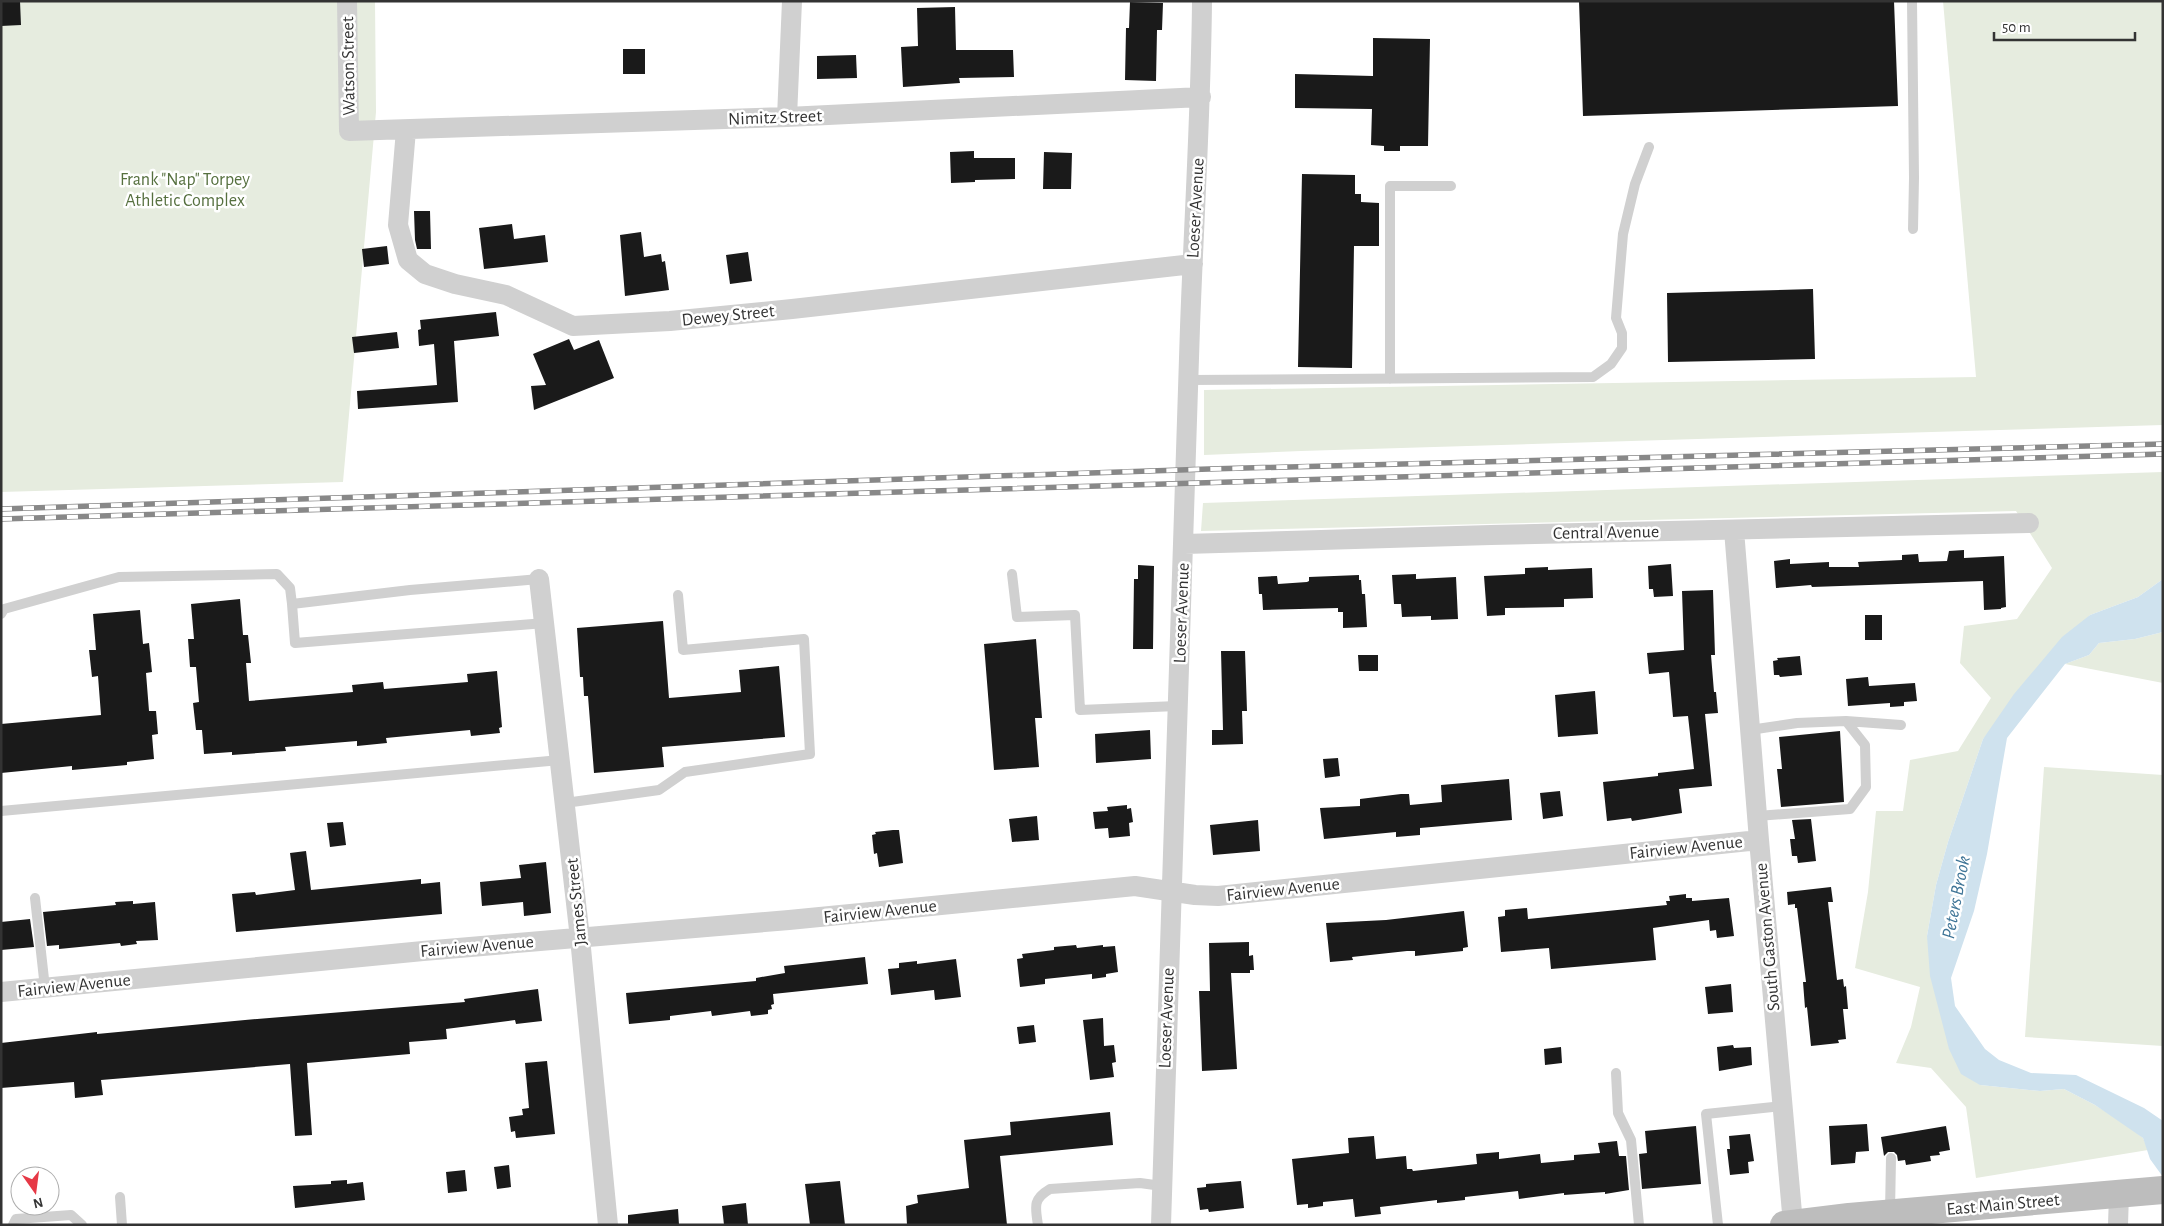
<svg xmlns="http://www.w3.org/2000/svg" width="2164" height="1226" viewBox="0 0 2164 1226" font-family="'Alegreya Sans',sans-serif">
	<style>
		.green { fill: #e6ecdf }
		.water { fill: #cfe2ee }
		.building { fill: #1a1a1a }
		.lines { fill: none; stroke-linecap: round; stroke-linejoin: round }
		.lane { stroke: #d0d0d0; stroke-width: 10 }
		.street { stroke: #d0d0d0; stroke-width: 20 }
		.secondary { stroke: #bdbdbd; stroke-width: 28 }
		.rail-casing { stroke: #888; stroke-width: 5.5 }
		.rail { stroke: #fff; stroke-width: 4; stroke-dasharray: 11; stroke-linecap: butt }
		.labels { text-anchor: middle; stroke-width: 5; stroke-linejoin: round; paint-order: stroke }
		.street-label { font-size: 18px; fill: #333; stroke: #fff }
		.park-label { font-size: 18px; fill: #56703f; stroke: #fff }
		.water-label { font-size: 19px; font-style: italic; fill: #3f7597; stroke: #fff }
	</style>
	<rect width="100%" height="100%" fill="#fff"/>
	<!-- green -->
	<path class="green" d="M1 1H375L376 112 343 482 1 492Z
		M1943 1H2163V425L1301 451 1204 455V390L1976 377Z
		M2163 472V579L2138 597 2090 615 1983 739 1948 842 1936 885 1927 936 1980 1085 2040 1091 2064 1089 2095 1105 2131 1128 2143 1138 2148 1150 1976 1178 1966 1107 1931 1068 1896 1063 1911 1027 1920 987 1855 968 1868 892 1876 811H1903L1910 760 1958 751 1991 698 1960 663 1964 626 2017 619 2052 568 2016 511 1201 531 1203 503Z
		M2163 632V683L2065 664 2089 655 2099 643 2135 639Z
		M2044 767 2163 775V1046L2025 1037Z"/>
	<!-- water -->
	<path class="water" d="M2163 579V632L2135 639 2099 643 2089 655 2065 664 2007 738 1987 854 1974 911 1951 978 1955 1006 1985 1049 1999 1060 2031 1073 2076 1075 2144 1108 2163 1121V1177L2150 1159 2143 1138 2095 1105 2064 1089 2040 1091 1980 1085 1961 1074 1949 1049 1930 976 1927 936 1936 885 1948 842 1983 739 2014 694 2062 637 2090 615 2138 597Z"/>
	<!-- building -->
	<path class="building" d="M1 1H20L21 25 1 26Z
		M1579 1H1894L1898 106 1583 116Z
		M1130 2 1163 3 1162 30H1157L1156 81 1125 80 1126 28H1129Z
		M955 7 956 50H1013L1014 77 959 78 960 83 903 87 901 47 918 46 917 8Z
		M1373 38 1430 39 1428 146H1400V151H1384V146L1371 145 1372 109 1295 108V74L1373 76Z
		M623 49H645V74H623Z
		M856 55 857 78 817 79V56Z
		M974 151V158H1015V179L975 180V182L951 183 950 152Z
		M1044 152 1072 153 1071 189H1043Z
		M1302 174 1355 175V194H1361V202L1379 203V246H1354L1352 368 1298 367Z
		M414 211H430L431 249H417L415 240Z
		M512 224 514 239 545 235 548 262 484 269 479 228Z
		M641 232 644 257 661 254 662 262 665 261 669 290 625 296 620 235Z
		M387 246 389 264 364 267 362 249Z
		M748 252 752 281 730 284 726 255Z
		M1813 289 1815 359 1668 362 1667 293Z
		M496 312 499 336 454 341 458 402 358 409 357 391 437 385 434 344 419 346 418 330 421 329 420 320Z
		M397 332 399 348 354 353 352 337Z
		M569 339 574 350 599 340 614 378 534 410 531 386 546 385 533 354Z
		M1964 550V558L2004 556 2006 607 2001 608V609L1984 610 1983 581 1812 587 1811 585 1776 588 1774 561 1790 559V564L1829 562V567H1859L1858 562 1902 560V555L1918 554 1919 562 1947 561 1949 551Z
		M1671 564 1673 596 1654 597 1653 589H1649L1648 566Z
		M1138 565 1154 566 1153 649H1133L1134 579H1138Z
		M1548 567V570L1592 568 1593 598 1564 599V607L1505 608V615L1487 616 1484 576 1525 574V568Z
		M1416 574V579L1456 577 1458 619 1431 620V616L1402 617 1401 604H1394L1392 575Z
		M1359 575V580H1361L1362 594H1365L1367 627 1343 628V612H1338V608L1263 610 1262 594H1259L1258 577 1277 576 1278 584 1307 582 1309 581V577Z
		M1713 590 1715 655H1711L1714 692H1716L1718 713 1705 714 1712 786 1679 789 1682 813 1632 821 1631 818 1607 821 1603 782 1658 776V773L1694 769 1688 716 1673 717 1669 672 1649 674 1647 653 1684 650 1682 591Z
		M240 599 243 635H248L251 663H246L249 701 353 692 352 685 383 682 384 689 468 682 467 674 497 671 502 727 499 728 500 733 471 736 470 730 386 738 387 743 357 746V741L285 747 286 751 232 755V752L204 754 202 730H196L193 703 199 702 196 667H190L188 639H194L191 604Z
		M140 610 143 644 149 643 152 672 146 673 149 711H156L158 734 152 735 154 759 127 762V765L72 770V766L1 773V724L101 715 98 676 92 677 89 650H96L93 614Z
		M1865 615H1882V640H1865Z
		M663 621 669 698 741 692 739 670 779 666 785 737 662 747 664 767 594 773 588 696H584L583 677H580L577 628Z
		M1036 639 1042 718H1035L1039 767 994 770 984 644Z
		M1221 651H1245L1247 711H1242L1243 744 1212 745V730H1223Z
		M1358 655H1378V671H1359Z
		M1800 656 1802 675 1780 677 1779 675H1774L1773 661 1778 660 1777 658Z
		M1868 677 1869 686 1915 683 1917 701 1904 702V706L1890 707V703L1848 706 1846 679Z
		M1595 691 1598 734 1558 737 1555 695Z
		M1150 730 1151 759 1096 763 1095 734Z
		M1840 731 1844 802 1781 807 1777 769H1782L1779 737Z
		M1338 758 1340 776 1325 778 1323 759Z
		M1509 779 1512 820 1420 828V835L1396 837V832L1324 839 1320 808 1360 806V799L1401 794H1409L1410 805 1442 802 1441 785Z
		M1560 791 1563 816 1543 819 1540 793Z
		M1127 805V809L1131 808 1133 822 1129 823 1130 836 1109 838 1108 828 1095 829 1093 812 1108 811 1107 807Z
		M1037 816 1039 840 1012 842 1009 819Z
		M1811 819 1816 861 1798 863 1797 856H1792L1790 839H1795L1792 820Z
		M1258 820 1260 851 1213 855 1210 825Z
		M343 822 346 845 330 847 327 823Z
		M893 830H899L903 863 879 867 877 853 874 854 872 835 876 834 875 832Z
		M306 851 311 890 421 879V884L440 882 442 914 236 932 232 894 255 892 256 895 295 890 290 853Z
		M546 862 551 913 524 916 523 902 482 906 480 882 521 878 519 865Z
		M1831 887 1833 902H1828L1837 980 1843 979 1844 987 1846 986 1848 1009H1843L1846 1039 1838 1040 1839 1043 1811 1046 1807 1007 1805 1008 1803 982H1806L1797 908H1795V904L1788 905 1787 892Z
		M1686 894V898H1692V901L1729 898 1734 936 1717 938 1716 930 1710 931 1709 920 1653 928 1656 960 1551 969 1549 948 1501 952 1498 917 1505 916V910L1527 908 1528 919 1667 905 1666 901H1670L1669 896Z
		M133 901V904L155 902 158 940 136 941 137 944 121 946 120 943 59 949V945L47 946 43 912 116 905 115 902Z
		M1464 911 1468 947 1463 948V951L1415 956V951H1407L1352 957 1353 960 1330 962 1326 923 1386 920Z
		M30 919 34 947 1 950V922Z
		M1249 942V956L1253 955 1254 970H1250V973H1231L1237 1069 1202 1071 1199 991H1210L1209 943Z
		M1076 945 1077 948 1103 945V947L1115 946 1118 972 1106 974V977L1092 979V974L1045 979V984L1020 987 1017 959 1023 958 1022 954 1054 950V947Z
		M865 957 868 984 773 994 774 1004 771 1005 772 1009 768 1010V1014L751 1016 750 1011 712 1016 711 1011 670 1016V1020L629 1024 626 993 756 981V978L785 973 784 966Z
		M956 959 961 997 935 1000 934 990 891 995 888 969 899 968V963L917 961V964Z
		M1731 984 1733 1012 1708 1014 1705 987Z
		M538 989 542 1021 516 1024 515 1020 446 1029 447 1039 409 1042 410 1054 307 1063 312 1135 295 1136 290 1064 101 1080 103 1095 75 1098 74 1082 1 1088V1043L97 1032V1034L245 1020 465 1002 464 999Z
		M1103 1018 1104 1046 1114 1045 1116 1062 1112 1063 1114 1077 1090 1080 1083 1020Z
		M1034 1025 1036 1042 1019 1044 1017 1027Z
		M1733 1045 1734 1048 1751 1047 1752 1065 1719 1071 1717 1047Z
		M1561 1047 1562 1063 1545 1065 1544 1049Z
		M547 1061 555 1134 516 1138 515 1131 511 1132 509 1117 523 1115 522 1109 529 1108 525 1063Z
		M1110 1112 1113 1145 1000 1156 1007 1225H907L906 1206 918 1203 917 1195 969 1188 964 1140 1011 1135 1010 1122Z
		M1867 1124 1869 1151 1856 1152 1855 1163 1831 1165 1829 1126Z
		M1696 1126 1701 1184 1642 1189 1639 1154 1647 1153 1645 1131Z
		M1946 1126 1950 1150 1939 1152 1940 1155 1930 1156 1931 1161 1906 1165 1905 1160 1898 1161 1897 1155 1894 1152H1888L1884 1156 1881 1137Z
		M1750 1134 1754 1161 1748 1162 1749 1173 1730 1175 1727 1149H1730L1729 1136Z
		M1374 1136 1376 1159 1406 1156 1407 1169H1412L1413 1171 1477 1164 1476 1154 1499 1152V1159L1540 1154 1541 1163 1574 1160V1155L1600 1153 1598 1143 1617 1141 1619 1156H1626L1629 1190 1605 1194V1192L1564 1195V1193L1519 1199 1518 1191 1465 1197V1200L1437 1203V1200L1380 1207 1381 1214 1355 1217 1353 1199 1323 1202V1206L1308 1208V1204L1297 1205 1292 1159 1349 1153 1348 1138Z
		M509 1165 511 1187 497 1189 494 1167Z
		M465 1170 467 1191 448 1193 446 1172Z
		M347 1180V1184L363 1182 365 1200 295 1208 293 1186 331 1184V1181Z
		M840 1181 845 1225H810L805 1184Z
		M1241 1181 1244 1208 1209 1212 1208 1209 1200 1210 1197 1188 1206 1187V1184Z
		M746 1203 748 1225H724L722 1206Z
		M678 1209 679 1225H628V1215Z"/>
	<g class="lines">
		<!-- lane -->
		<path class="lane" d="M1912 1 1914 178 1913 229
			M1390 379V186H1451
			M1189 380 1593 377 1611 364 1622 348V333L1616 318 1623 234 1635 184 1649 147
			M1012 574 1017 617 1075 615 1080 710 1177 706
			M292 604 295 643 545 623
			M1 614 4 609 119 577 277 574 290 588 292 604 410 590 539 579
			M1846 721 1901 725
			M1750 730 1797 723 1846 721 1865 745 1866 787 1850 809 1757 816
			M565 803 659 790 685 772 810 754 804 639 683 650 678 595
			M1 811 560 760
			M35 898 45 988
			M1616 1073 1618 1113 1631 1140 1639 1225
			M120 1197 122 1225
			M1890 1212 1891 1158
			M13 1225 16 1219 71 1215 82 1225
			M1038 1225C1035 1206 1033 1199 1050 1189L1140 1183 1162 1186
			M1718 1225 1706 1114 1782 1106"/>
		<!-- street -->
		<path class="street" d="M347 1 349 131 787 117 1201 97
			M787 117 792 1
			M406 130 398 225 408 260 425 274 455 284 506 295 573 326 670 321 792 309 1193 264
			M1734 530 1759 840 1793 1224
			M1184 544 1491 535 2029 523
			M539 579 580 938 608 1225
			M1 992 423 951 789 920 1135 886 1195 895 1218 896 1759 840
			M1161 1225C1168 925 1180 626 1190 327 1194 218 1201 110 1202 1
			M2118 1225 2119 1194"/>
		<!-- secondary -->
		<path class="secondary" d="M1784 1225 1849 1217 2163 1190"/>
		<!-- rail casing -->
		<g class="rail-casing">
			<path id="rail" d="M1 509 1209 469 2163 444
				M1 519 2163 454"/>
		</g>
		<!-- rail -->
		<use href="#rail" class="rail"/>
	</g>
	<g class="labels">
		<!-- street labels -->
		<g class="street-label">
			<text transform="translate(348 66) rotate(-91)" y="6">Watson Street</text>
			<text transform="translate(775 117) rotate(-2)" y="6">Nimitz Street</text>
			<text transform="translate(1195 208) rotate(-87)" y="6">Loeser Avenue</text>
			<text transform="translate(728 315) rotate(-6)" y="6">Dewey Street</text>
			<text transform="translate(1606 532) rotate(-1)" y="6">Central Avenue</text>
			<text transform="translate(1181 613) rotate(-88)" y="6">Loeser Avenue</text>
			<text transform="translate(1686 847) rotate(-6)" y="6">Fairview Avenue</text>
			<text transform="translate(1283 889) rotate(-6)" y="6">Fairview Avenue</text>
			<text transform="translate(576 902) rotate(-96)" y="6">James Street</text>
			<text transform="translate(880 911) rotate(-6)" y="6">Fairview Avenue</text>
			<text transform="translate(1767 937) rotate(-95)" y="6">South Gaston Avenue</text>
			<text transform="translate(477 946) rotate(-5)" y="6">Fairview Avenue</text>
			<text transform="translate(74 985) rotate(-6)" y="6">Fairview Avenue</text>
			<text transform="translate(1166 1018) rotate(-88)" y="6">Loeser Avenue</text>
			<text transform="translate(2003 1204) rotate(-5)" y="6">East Main Street</text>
		</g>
		<!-- park labels -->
		<g class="park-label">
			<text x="185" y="185">Frank "Nap" Torpey<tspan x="185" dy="21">Athletic Complex</tspan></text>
		</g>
		<!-- water labels -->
		<g class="water-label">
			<text transform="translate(1955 897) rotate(-79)" y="7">Peters Brook</text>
		</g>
	</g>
	<!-- border -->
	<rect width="2164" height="1226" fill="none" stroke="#333333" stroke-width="5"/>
	<!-- north arrow -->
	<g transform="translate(35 1191) rotate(166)"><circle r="24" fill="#ffffff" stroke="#adadad"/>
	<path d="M0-4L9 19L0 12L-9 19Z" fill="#e63946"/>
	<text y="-8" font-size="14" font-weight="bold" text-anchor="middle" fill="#333333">N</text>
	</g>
	<!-- scale -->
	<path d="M1994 32v8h141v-8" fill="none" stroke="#333333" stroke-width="2.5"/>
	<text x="2002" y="32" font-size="15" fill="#333333" stroke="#ffffff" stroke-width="4" paint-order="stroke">50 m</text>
</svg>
